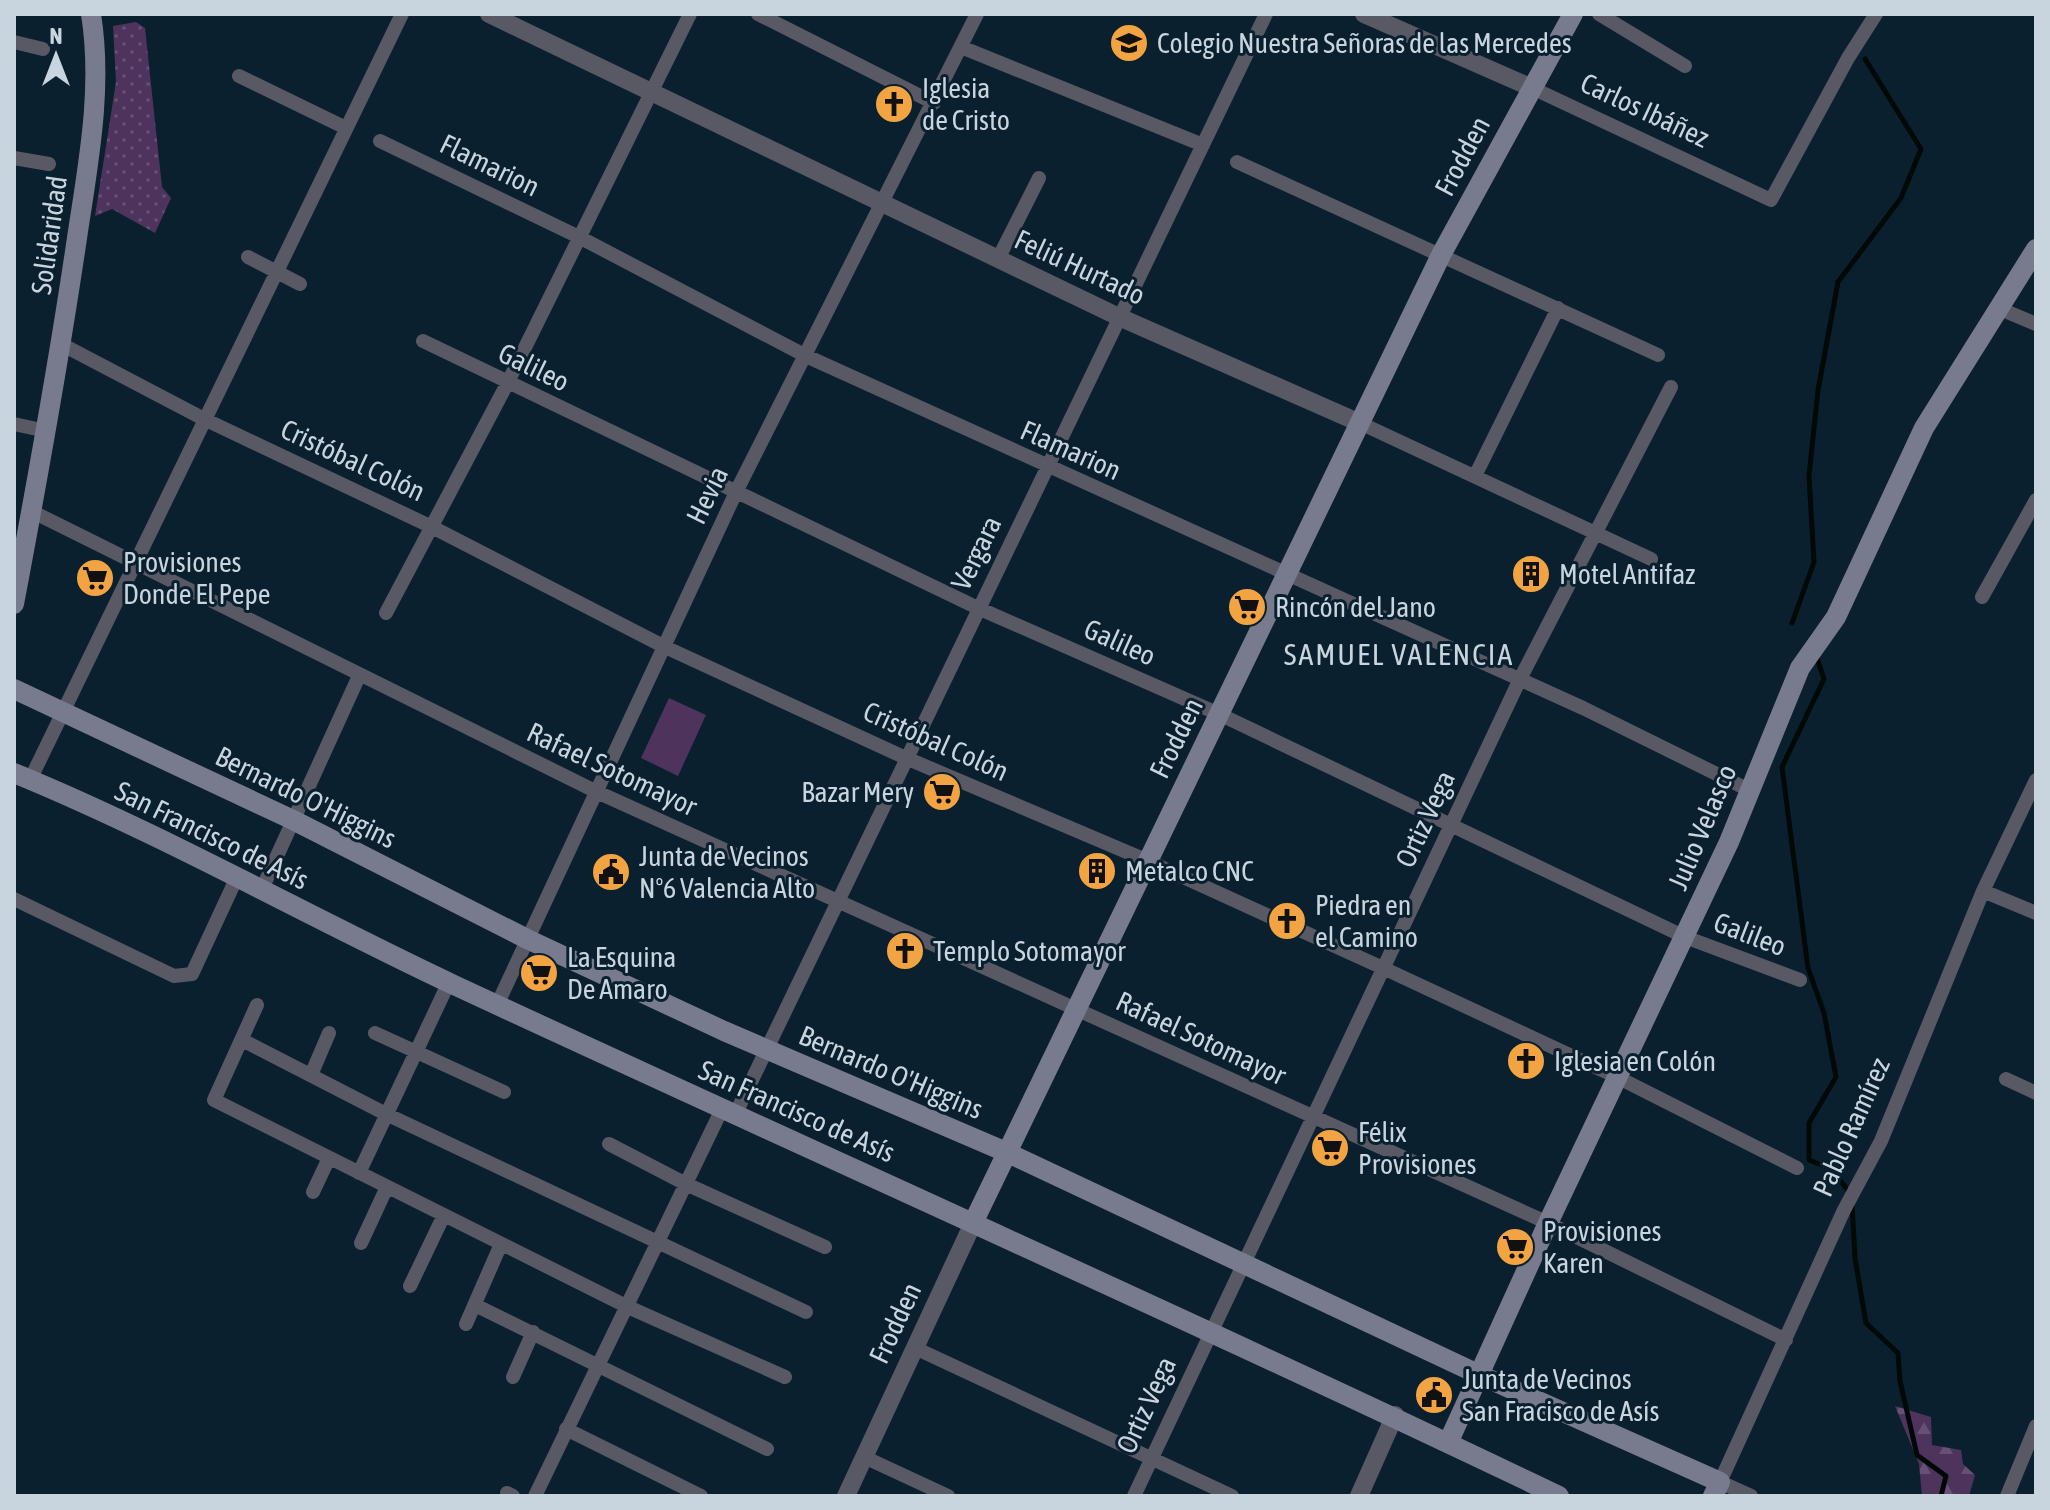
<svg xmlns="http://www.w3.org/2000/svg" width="2050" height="1510" viewBox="0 0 2050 1510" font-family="'Asap Condensed',sans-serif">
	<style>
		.grass { fill: url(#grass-dots) }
		.forest { fill: url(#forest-firs) }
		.pitch { fill: #4e335d }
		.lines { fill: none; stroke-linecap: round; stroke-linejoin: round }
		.stream { stroke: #000906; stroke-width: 5 }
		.minor { stroke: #585964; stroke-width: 14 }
		.tertiary { stroke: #585964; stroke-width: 18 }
		.secondary { stroke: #787b8d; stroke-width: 20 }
		.labels { text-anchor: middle; stroke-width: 6; stroke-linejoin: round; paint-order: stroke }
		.poi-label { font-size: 28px; fill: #c8d5df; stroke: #0b202f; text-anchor: start }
		.street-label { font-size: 28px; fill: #c8d5df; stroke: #0b202f }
		.neighbourhood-label { font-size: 30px; letter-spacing: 2px; fill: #c8d5df; stroke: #0b202f }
	</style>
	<defs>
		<pattern id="grass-dots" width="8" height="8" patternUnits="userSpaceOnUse" patternTransform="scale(2)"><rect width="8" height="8" fill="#4e335d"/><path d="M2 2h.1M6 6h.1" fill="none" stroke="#665074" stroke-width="1.8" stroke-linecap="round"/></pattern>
		<pattern id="forest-firs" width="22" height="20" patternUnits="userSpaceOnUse" patternTransform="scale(2)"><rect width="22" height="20" fill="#4e335d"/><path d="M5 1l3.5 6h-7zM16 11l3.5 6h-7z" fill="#665074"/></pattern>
	</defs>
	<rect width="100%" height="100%" fill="#0b202f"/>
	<!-- grass -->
	<path class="grass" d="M136 22 145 28 162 187 171 198 155 233 112 209 95 216 116 82 113 26Z"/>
	<!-- forest -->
	<path class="forest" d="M1895 1406 1931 1417 1932 1445 1961 1450 1963 1464 1975 1475 1969 1496H1922L1919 1464Z"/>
	<!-- pitch -->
	<path class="pitch" d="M669 698 706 715 678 776 641 758Z"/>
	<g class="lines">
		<!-- stream -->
		<path class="stream" d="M1792 623 1814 562 1809 476 1818 390 1838 282 1901 198 1921 149 1865 59
			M1817 658 1824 679 1782 767 1808 968 1824 1013 1836 1077 1809 1123V1160L1832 1169 1849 1192
			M1852 1205 1855 1258 1866 1323 1898 1353 1900 1381 1917 1455 1946 1476 1941 1496"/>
		<!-- minor -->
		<path class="minor" d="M758 14 934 103
			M1599 14 1685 66
			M14 42 43 49
			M961 47 1203 145
			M239 76 346 128
			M1530 87 1771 200 1848 58 1876 14
			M380 141 579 237 806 356 1583 708 1749 790
			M14 158 49 164
			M1237 162 1658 355
			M248 257 300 284
			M998 259 1039 178
			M1998 308 2036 324
			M423 341 978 608 1219 714 1685 937 1800 980
			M61 344 204 419 432 527 665 647 906 758 1148 861 1383 968 1619 1078 1797 1168
			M1360 423 1651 559
			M14 424 46 431
			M1475 476 1558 308
			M31 511 597 792 1548 1223 1786 1340
			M1982 597 2036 500
			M386 613 507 384 690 14
			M30 780 402 14
			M262 889 359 676
			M1983 891 2036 913
			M14 899 174 976 192 974 237 877
			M257 1005 214 1100 628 1307 785 1377
			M497 1005 737 490 977 14
			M375 1033 504 1092
			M242 1040 386 1114 806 1312
			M311 1075 329 1033
			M2006 1079 2036 1093
			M735 1115 1266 14
			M609 1144 686 1184 825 1247
			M359 1173 449 982
			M313 1192 329 1158
			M361 1243 387 1187
			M410 1286 444 1215
			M475 1305 767 1449
			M466 1324 501 1244
			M915 1348 1232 1496
			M513 1377 533 1332
			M566 1429 701 1496
			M864 1457 948 1496
			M507 1493 513 1496
			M535 1496 722 1109
			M1134 1496 1520 679 1671 387
			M1751 1496 1720 1482 1844 1210 1881 1141 1983 891 2036 780
			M2007 1496 2036 1426"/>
		<!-- tertiary -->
		<path class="tertiary" d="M489 14 1119 317 1360 423
			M1364 14 1530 87
			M846 1496 974 1221
			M1359 1496 1395 1415"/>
		<!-- secondary -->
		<path class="secondary" d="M14 604C37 482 59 361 77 238 88 164 103 89 91 14
			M14 689 293 820 527 939 724 1031 1006 1152 1480 1375 1720 1482 1713 1496
			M14 773C165 835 307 916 454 985 822 1156 1193 1321 1559 1496
			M974 1221 1442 253 1573 14
			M1448 1443 1548 1223 1729 842 1800 668 1836 617 1924 428 2036 249"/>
	</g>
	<!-- icons -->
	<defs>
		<g id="school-disc" transform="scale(2)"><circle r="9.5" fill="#f3a442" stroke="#0b202f"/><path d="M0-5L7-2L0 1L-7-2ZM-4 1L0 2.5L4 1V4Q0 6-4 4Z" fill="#111"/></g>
		<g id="church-disc" transform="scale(2)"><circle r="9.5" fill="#f3a442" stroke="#0b202f"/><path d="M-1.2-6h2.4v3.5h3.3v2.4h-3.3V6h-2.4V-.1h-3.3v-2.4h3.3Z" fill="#111"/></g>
		<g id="building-disc" transform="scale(2)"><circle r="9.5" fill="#f3a442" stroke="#0b202f"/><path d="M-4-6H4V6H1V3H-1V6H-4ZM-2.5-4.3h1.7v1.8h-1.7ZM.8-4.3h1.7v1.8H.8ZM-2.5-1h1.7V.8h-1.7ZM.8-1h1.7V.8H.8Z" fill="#111"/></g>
		<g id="supermarket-disc" transform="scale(2)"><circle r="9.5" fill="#f3a442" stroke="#0b202f"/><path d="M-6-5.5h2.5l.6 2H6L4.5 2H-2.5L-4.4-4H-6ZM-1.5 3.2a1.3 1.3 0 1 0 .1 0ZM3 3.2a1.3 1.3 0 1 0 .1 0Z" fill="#111"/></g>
		<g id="civic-disc" transform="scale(2)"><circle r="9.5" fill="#f3a442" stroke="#0b202f"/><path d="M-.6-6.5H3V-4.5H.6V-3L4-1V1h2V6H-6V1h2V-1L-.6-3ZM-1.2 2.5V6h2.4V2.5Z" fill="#111"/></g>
	</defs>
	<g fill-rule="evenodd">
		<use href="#school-disc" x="1129" y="43"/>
		<use href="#church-disc" x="894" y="104"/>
		<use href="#building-disc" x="1531" y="574"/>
		<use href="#supermarket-disc" x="95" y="578"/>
		<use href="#supermarket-disc" x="1247" y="607"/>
		<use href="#supermarket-disc" x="942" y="792"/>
		<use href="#building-disc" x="1097" y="871"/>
		<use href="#civic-disc" x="611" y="872"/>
		<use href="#church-disc" x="1287" y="921"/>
		<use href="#church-disc" x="905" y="951"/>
		<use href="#supermarket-disc" x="539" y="973"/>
		<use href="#church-disc" x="1526" y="1061"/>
		<use href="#supermarket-disc" x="1330" y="1148"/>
		<use href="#supermarket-disc" x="1515" y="1247"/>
		<use href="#civic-disc" x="1434" y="1395"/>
	</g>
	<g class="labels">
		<!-- poi labels -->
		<g class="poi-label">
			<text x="1157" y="53">Colegio Nuestra Señoras de las Mercedes</text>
			<text x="922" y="98">Iglesia<tspan x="922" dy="32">de Cristo</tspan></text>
			<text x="123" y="572">Provisiones<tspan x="123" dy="32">Donde El Pepe</tspan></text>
			<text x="1559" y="584">Motel Antifaz</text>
			<text x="1275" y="617">Rincón del Jano</text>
			<text x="914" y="802" text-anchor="end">Bazar Mery</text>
			<text x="639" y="866">Junta de Vecinos<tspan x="639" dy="32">Nº6 Valencia Alto</tspan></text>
			<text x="1125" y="881">Metalco CNC</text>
			<text x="1315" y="915">Piedra en<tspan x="1315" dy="32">el Camino</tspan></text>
			<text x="933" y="961">Templo Sotomayor</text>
			<text x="567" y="967">La Esquina<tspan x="567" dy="32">De Amaro</tspan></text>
			<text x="1554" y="1071">Iglesia en Colón</text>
			<text x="1358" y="1142">Félix<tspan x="1358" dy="32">Provisiones</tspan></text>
			<text x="1543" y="1241">Provisiones<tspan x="1543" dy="32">Karen</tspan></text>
			<text x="1462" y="1389">Junta de Vecinos<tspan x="1462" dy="32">San Fracisco de Asís</tspan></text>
		</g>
		<!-- street labels -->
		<g class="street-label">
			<text transform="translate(1645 110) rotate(25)" y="10">Carlos Ibáñez</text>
			<text transform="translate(1462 156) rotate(-62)" y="10">Frodden</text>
			<text transform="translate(490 165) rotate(26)" y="10">Flamarion</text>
			<text transform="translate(49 235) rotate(-82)" y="10">Solidaridad</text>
			<text transform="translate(1080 267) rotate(25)" y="10">Feliú Hurtado</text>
			<text transform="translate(534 367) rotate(26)" y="10">Galileo</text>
			<text transform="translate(1071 450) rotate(24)" y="10">Flamarion</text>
			<text transform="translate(353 460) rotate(25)" y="10">Cristóbal Colón</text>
			<text transform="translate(707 495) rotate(-64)" y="10">Hevia</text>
			<text transform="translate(976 553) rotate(-64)" y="10">Vergara</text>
			<text transform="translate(1120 642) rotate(24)" y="10">Galileo</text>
			<text transform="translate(1176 738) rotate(-64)" y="10">Frodden</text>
			<text transform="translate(936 741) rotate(24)" y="10">Cristóbal Colón</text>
			<text transform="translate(612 769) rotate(25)" y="10">Rafael Sotomayor</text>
			<text transform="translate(306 797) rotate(26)" y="10">Bernardo O'Higgins</text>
			<text transform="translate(1425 819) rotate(-65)" y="10">Ortiz Vega</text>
			<text transform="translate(1702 827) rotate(-67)" y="10">Julio Velasco</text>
			<text transform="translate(212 835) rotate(26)" y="10">San Francisco de Asís</text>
			<text transform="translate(1750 934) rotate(21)" y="10">Galileo</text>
			<text transform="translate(1201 1038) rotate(25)" y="10">Rafael Sotomayor</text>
			<text transform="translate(891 1072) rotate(23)" y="10">Bernardo O'Higgins</text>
			<text transform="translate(797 1111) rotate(24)" y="10">San Francisco de Asís</text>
			<text transform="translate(1851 1127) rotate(-66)" y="10">Pablo Ramírez</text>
			<text transform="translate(895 1323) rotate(-65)" y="10">Frodden</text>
			<text transform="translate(1146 1405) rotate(-65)" y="10">Ortiz Vega</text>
		</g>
		<!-- neighbourhood labels -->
		<g class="neighbourhood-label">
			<text x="1399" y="665">SAMUEL VALENCIA</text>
		</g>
	</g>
	<!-- border -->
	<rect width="2050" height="1510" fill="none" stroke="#c8d5df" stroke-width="32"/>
	<!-- north arrow -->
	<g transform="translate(56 56)" stroke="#0b202f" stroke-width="6" paint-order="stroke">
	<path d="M0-6L14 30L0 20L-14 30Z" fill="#c8d5df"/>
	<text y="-12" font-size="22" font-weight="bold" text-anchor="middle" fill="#c8d5df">N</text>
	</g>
</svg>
